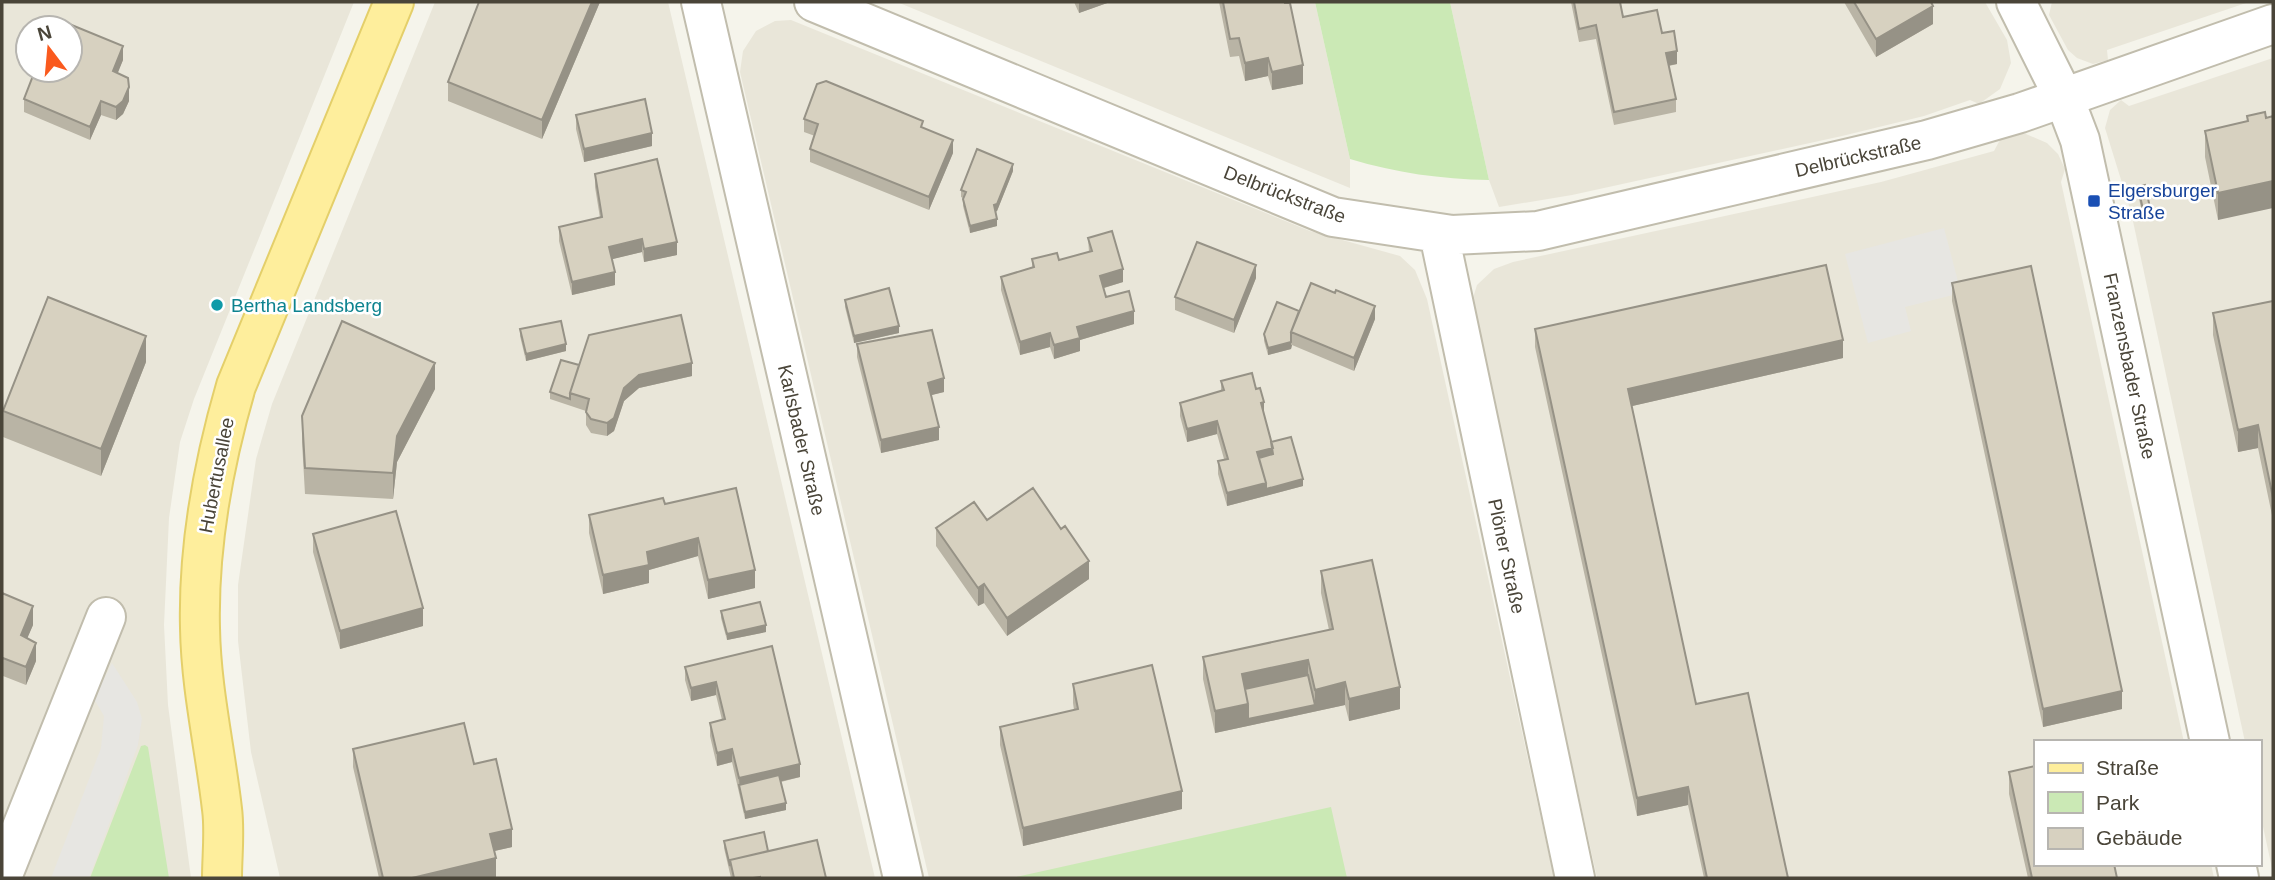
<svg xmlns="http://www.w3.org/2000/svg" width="2275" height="880" viewBox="0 0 2275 880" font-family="Arial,sans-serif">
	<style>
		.residential { fill: #e9e6d9; fill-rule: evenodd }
		.green { fill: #cbe9b5 }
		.parking { fill: #e7e6e2 }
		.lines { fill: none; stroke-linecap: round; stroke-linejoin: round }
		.minor-casing { stroke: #c1bdad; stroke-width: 42 }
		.major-casing { stroke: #e4cf6a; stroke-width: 42 }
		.minor { stroke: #fff; stroke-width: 38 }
		.major { stroke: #feee9c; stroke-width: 38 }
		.wall { fill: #b9b4a5 }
		.shaded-wall { fill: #969286 }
		.building { fill: #d7d1c0; stroke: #969286; stroke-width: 2 }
		.transit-dot { fill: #1a4fb4; stroke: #fff; stroke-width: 2.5 }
		.culture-dot { fill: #0f9aa8; stroke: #fff; stroke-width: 2.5 }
		.labels { text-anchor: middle; stroke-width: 5; stroke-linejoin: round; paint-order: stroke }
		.street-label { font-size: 19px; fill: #4a4539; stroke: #fff }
		.transit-label { font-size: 19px; fill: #164399; stroke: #fff; text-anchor: start }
		.culture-label { font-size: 19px; fill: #0d838f; stroke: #fff; text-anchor: start }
	</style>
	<rect width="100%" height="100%" fill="#f5f4eb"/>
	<!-- residential -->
	<path class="residential" d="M2 2H354L194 399 180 442 169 518 164 625 168 705 191 878H2ZM28 28H70V70H28Z
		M435 2H668L875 878H280L251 752 238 641V585L256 459 272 404Z
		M897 2H1315L1350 159V188Z
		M1450 2H1985L2007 40 2011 63 2000 89 1979 104 1970 100 1924 116 1842 136 1572 195 1499 207 1489 180Z
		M2052 2H2249L2107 50 2108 60 2093 64 2077 58 2068 50 2049 15Z
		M791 20 1310 231 1400 256 1415 270 1427 299 1554 878H929L740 72 743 51 756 31 775 21Z
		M2273 58V873L2259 808V742H2245L2131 212 2105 128 2110 110 2121 100 2129 106Z
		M2011 134H2026L2047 143 2058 154 2065 169 2061 182 2184 742H2035V864H2211L2214 878H1597L1474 320 1472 301 1477 285 1494 269 1513 262 1881 182 1994 151 2001 138Z"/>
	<!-- green -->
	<path class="green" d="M1315 2H1450L1489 180C1440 179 1397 173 1350 159Z
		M145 745 148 747 169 878H90L141 746Z
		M1331 807 1347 878H1012Z"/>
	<!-- parking -->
	<path class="parking" d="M1944 228 1961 293 1905 307 1911 331 1868 343 1845 254Z
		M112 663 137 702 142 719 138 745 89 878H51L101 748 104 716 94 699Z"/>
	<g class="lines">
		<!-- minor casing -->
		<g class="minor-casing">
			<path id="minor" d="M701 2 903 878
				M814 2 1333 217 1452 235 1538 231 1927 140 2020 113 2273 24
				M2016 2 2064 98 2080 140 2210 742
				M1439 234 1575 878
				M2236 864 2239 878
				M2 877 106 617"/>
		</g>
		<!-- major casing -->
		<g class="major-casing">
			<path id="major" d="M222 878C222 856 225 831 222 809 215 748 201 689 200 628 198 546 213 465 236 386L394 2"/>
		</g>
		<!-- minor -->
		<use href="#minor" class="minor"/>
		<!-- major -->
		<use href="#major" class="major"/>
	</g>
	<!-- wall -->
	<path class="wall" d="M600 2 542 139 448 101V82Z
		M1074 2H1110L1079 13Z
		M1219 2H1285L1303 84 1272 90 1268 76 1245 81 1239 56 1230 57Z
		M1571 2H1620L1623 17 1662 33 1677 64 1669 66 1676 99V112L1614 125 1596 39 1579 42Z
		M1844 2H1931L1933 24 1876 57Z
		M123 60 117 73 129 101 123 114 116 120 101 115 90 140 24 112V99L31 80V72Z
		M2265 112 2218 220 2205 157V131L2247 122V116Z
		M576 115 652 146 584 162 576 129Z
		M804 119 923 128 953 153 929 210 810 162V149L815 136 804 132Z
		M1013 171 997 211 995 212 997 226 970 233 963 206V198L961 197V190Z
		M595 174 677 255 644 262 642 252 612 259 615 285 572 295 559 241V227L600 218 595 187Z
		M2138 187 2151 219 2144 221 2138 194Z
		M1088 238 1123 282 1104 288 1106 297 1134 324 1080 340V351L1054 359 1050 347 1020 355 1001 290V277L1032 268V259L1059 260 1089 252Z
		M1256 278 1234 333 1175 310V297Z
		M1952 283 2122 709 2043 727 1952 301Z
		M845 300 899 333 854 343 845 307Z
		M2273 301V520L2258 448 2238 452 2213 335V313Z
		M1299 311 1375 319 1354 371 1292 345 1291 349 1268 355 1264 341V334Z
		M520 329 566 351 526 361 520 336Z
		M1535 329 1843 358 1632 406 1696 704 1788 878H1704L1688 805 1637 816 1535 347Z
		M857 344 944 392 931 395 939 440 881 453 857 357Z
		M146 362 101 476 3 437V411Z
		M579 365 692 376 639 388 624 401 614 431 607 436 591 433 586 425V411L550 399V392Z
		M1221 381 1264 416 1271 442 1303 486 1227 506 1218 474V461L1224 459 1217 434 1187 442 1180 416V403L1221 391Z
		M435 389 397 462 393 499 305 494 302 442V416Z
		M665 504 755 588 708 599 698 556 649 570V583L603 594 589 533V515Z
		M987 520 1089 579 1007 636 984 603 978 606 936 546V528Z
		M313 534 423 626 340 649 313 552Z
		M1321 571 1400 709 1349 721 1345 705 1215 733 1203 679V657L1329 630 1321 593Z
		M2 593 33 625 27 638 36 661 26 685 3 676 2 678Z
		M721 611 766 632 727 640 721 618Z
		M772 646 800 777 781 782 786 810 745 819 732 762 717 766 710 736V723L722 720 716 695 691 701 685 680V667Z
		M1073 684 1182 809 1023 846 1000 745V727L1074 710 1073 703Z
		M353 749 474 764 512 847 494 851 496 877 489 878H379L353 767Z
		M2009 772 2117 878H2028L2009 794Z
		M724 841 768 851 826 878H731L724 848Z"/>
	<!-- shaded-wall -->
	<path class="shaded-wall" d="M592 2H600L542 139V120Z
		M1079 2H1110L1079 13Z
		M1933 6V24L1876 57V39Z
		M123 46V60L113 85V71Z
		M1677 51V64L1666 66V53Z
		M1268 58V76L1245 81V63Z
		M1303 65V84L1272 90V72Z
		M129 87V101L123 114 116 120V107Z
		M101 101V115L90 140V127Z
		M652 133V146L584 162V149Z
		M953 140V153L929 210V197Z
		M1013 164V171L997 211 994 212V205Z
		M2273 181V208L2218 220V193Z
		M2151 212V219L2144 221V214Z
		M997 219V226L970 233V226Z
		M642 239V252L609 260V247Z
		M677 242V255L644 262V249Z
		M1256 265V278L1234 333V320Z
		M1123 269V282L1100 289V276Z
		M615 272V285L572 295V282Z
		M1375 306V319L1354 371V358Z
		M1134 311V324L1080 340V351L1054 359V345L1077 327Z
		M899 326V333L854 343V336Z
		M1050 333V347L1020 355V342Z
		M146 336V362L101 476V449Z
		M1843 340V358L1628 407V389Z
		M1291 342V345H1292L1291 349 1268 355V348Z
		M566 344V351L526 361V354Z
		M435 363V389L397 462 393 499V473L397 436Z
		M692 363V376L639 388 624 401 614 431 607 436V423L624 388 639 375Z
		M944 378V392L928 396V383Z
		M1264 402V416L1261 403Z
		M1217 421V434L1187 442V429Z
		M2258 425V448L2238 452V430Z
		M939 427V440L881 453V440Z
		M1273 448V461L1259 465 1257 452Z
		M1303 479V486L1227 506V493L1266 483Z
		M698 538V556L649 570V583L603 594V575L647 552Z
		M1089 561V579L1007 636V618Z
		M755 570V588L708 599V580Z
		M984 584V603L978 606V588Z
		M33 606V625L21 653V635Z
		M423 608V626L340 649V631Z
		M766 625V632L727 640V634Z
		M36 643V661L26 685V667Z
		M1308 660V682L1243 696 1242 674Z
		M716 682V695L691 701V688Z
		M1345 682V705L1215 733V711L1248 704 1315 705V690Z
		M1400 687V709L1349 721V699Z
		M2122 691V709L2043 727V709Z
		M732 749V762L717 766V753Z
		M800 764V777L740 791 739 778Z
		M1688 787V805L1637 816V798Z
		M1182 791V809L1023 846V828Z
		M786 803V810L745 819V812Z
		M512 829V847L490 852V834Z
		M496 858V877L489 878H412Z"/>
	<!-- building -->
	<path class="building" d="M479 2H592L542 120 448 82Z
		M1223 2H1285V3H1290L1303 65 1272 72 1268 58 1245 63 1239 38 1230 39Z
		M1574 2H1620L1623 17 1657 10 1662 33 1674 31 1677 51 1666 53 1676 99 1614 112 1596 25 1579 29Z
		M1854 2H1931L1933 6 1876 39Z
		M57 19 123 46 113 71 128 78 129 87 123 101 116 107 101 101 90 127 24 99 34 73 31 72 32 70H70V28H52Z
		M826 81 923 121 921 127 953 140 929 197 810 149 818 124 804 119 817 84Z
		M645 99 652 133 584 149 576 115Z
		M2265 112 2266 118 2273 116V181L2218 193 2205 131 2248 121 2247 116Z
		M977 149 1013 164 997 204 994 205 997 219 970 226 963 199 966 192 961 190Z
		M657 159 677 242 644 249 642 239 609 247 615 272 572 282 559 227 602 217 595 174Z
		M2145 185 2151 212 2144 214 2138 187Z
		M1112 231 1123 269 1100 276 1106 297 1129 291 1134 311 1077 327 1080 338 1054 345 1050 333 1020 342 1001 277 1034 267 1032 259 1057 253 1059 260 1092 251 1088 238Z
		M1197 242 1256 265 1234 320 1175 297Z
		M1826 265 1843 340 1628 389 1696 704 1748 693 1788 878H1707L1688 787 1637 798 1535 329Z
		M2031 266 2122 691 2043 709 1952 283Z
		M1311 283 1335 293 1336 290 1375 306 1354 358 1291 332Z
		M889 288 899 326 854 336 845 300Z
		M48 297 146 336 101 449 3 411Z
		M2273 301V498L2258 425 2238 430 2213 313Z
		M1277 302 1299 311 1291 332V342L1268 348 1264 334Z
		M681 315 692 363 639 375 624 388 614 418 607 423 591 419 586 412 589 399 570 393 589 335Z
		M342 321 435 363 397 436 393 473 305 468 302 416Z
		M561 321 566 344 526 354 520 329Z
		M932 330 944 378 928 383 939 427 881 440 857 344Z
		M561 360 579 365 570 393V399L550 392Z
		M1252 373 1256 389 1260 388 1264 402 1261 403 1273 448 1257 452 1266 483 1227 493 1218 461 1228 459 1217 421 1187 429 1180 403 1224 390 1221 381Z
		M1291 437 1303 479 1266 489V483L1259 458 1273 454 1271 442Z
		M736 488 755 570 708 580 698 538 647 552 649 565 603 575 589 515 663 498 665 504Z
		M1033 488 1061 529 1065 526 1089 561 1007 618 984 584 978 588 936 528 974 502 987 520Z
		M396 511 423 608 340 631 313 534Z
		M1372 560 1400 687 1349 699 1345 682 1315 690 1308 660 1242 674 1248 704 1215 711 1203 657 1333 629 1321 571Z
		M2 593 33 606 21 635 36 643 26 667 3 658 2 660Z
		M760 602 766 625 727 634 721 611Z
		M772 646 800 764 739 778 732 749 717 753 710 723 725 719 716 682 691 688 685 667Z
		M1152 665 1182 791 1023 828 1000 727 1078 709 1073 684Z
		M1308 675 1315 705 1248 719V704L1245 689Z
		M464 723 474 764 496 759 512 829 490 834 496 858 412 878H383L353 749Z
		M2035 766V864H2114L2117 878H2032L2009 772Z
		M779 775 786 803 745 812 739 785Z
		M764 832 768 851 730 860V866L724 841Z
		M817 840 826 878H760V877L753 878H734L730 860Z"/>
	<!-- markers -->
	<rect class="transit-dot" x="2087" y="194" width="14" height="14" rx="3.5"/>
	<circle class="culture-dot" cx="217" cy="305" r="7"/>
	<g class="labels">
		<!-- street labels -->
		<g class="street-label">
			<text transform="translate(1858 156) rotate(-13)" y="7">Delbrückstraße</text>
			<text transform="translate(1285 194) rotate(21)" y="7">Delbrückstraße</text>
			<text transform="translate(2130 366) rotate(78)" y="7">Franzensbader Straße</text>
			<text transform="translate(802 440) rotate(77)" y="7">Karlsbader Straße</text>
			<text transform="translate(216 475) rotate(-79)" y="7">Hubertusallee</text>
			<text transform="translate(1507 556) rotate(78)" y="7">Plöner Straße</text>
		</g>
		<!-- transit labels -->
		<g class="transit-label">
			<text x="2108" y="197">Elgersburger<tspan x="2108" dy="22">Straße</tspan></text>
		</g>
		<!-- culture labels -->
		<g class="culture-label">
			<text x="231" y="312">Bertha Landsberg</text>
		</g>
	</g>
	<!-- border -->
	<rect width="2275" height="880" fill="none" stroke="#4a4539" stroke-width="7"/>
	<!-- legend -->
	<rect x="2034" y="740" width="228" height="126" fill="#ffffff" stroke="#b7b5b0" stroke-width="2"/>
	<rect x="2048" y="763" width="35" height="10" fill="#feee9c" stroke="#b7b5b0" stroke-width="2"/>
	<text x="2096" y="775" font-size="21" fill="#4a4539">Straße</text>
	<rect x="2048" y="792" width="35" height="21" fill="#cbe9b5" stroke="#b7b5b0" stroke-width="2"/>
	<text x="2096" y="810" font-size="21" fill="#4a4539">Park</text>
	<rect x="2048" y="828" width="35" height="21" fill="#d7d1c0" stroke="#b7b5b0" stroke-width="2"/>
	<text x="2096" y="845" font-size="21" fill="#4a4539">Gebäude</text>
	<!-- north arrow -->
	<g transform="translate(49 49) rotate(344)"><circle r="33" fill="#ffffff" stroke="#b7b5b0" stroke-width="2"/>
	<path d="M0-5L12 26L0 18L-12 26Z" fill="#fa5a1e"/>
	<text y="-10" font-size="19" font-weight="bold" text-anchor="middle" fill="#4a4539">N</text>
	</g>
</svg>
